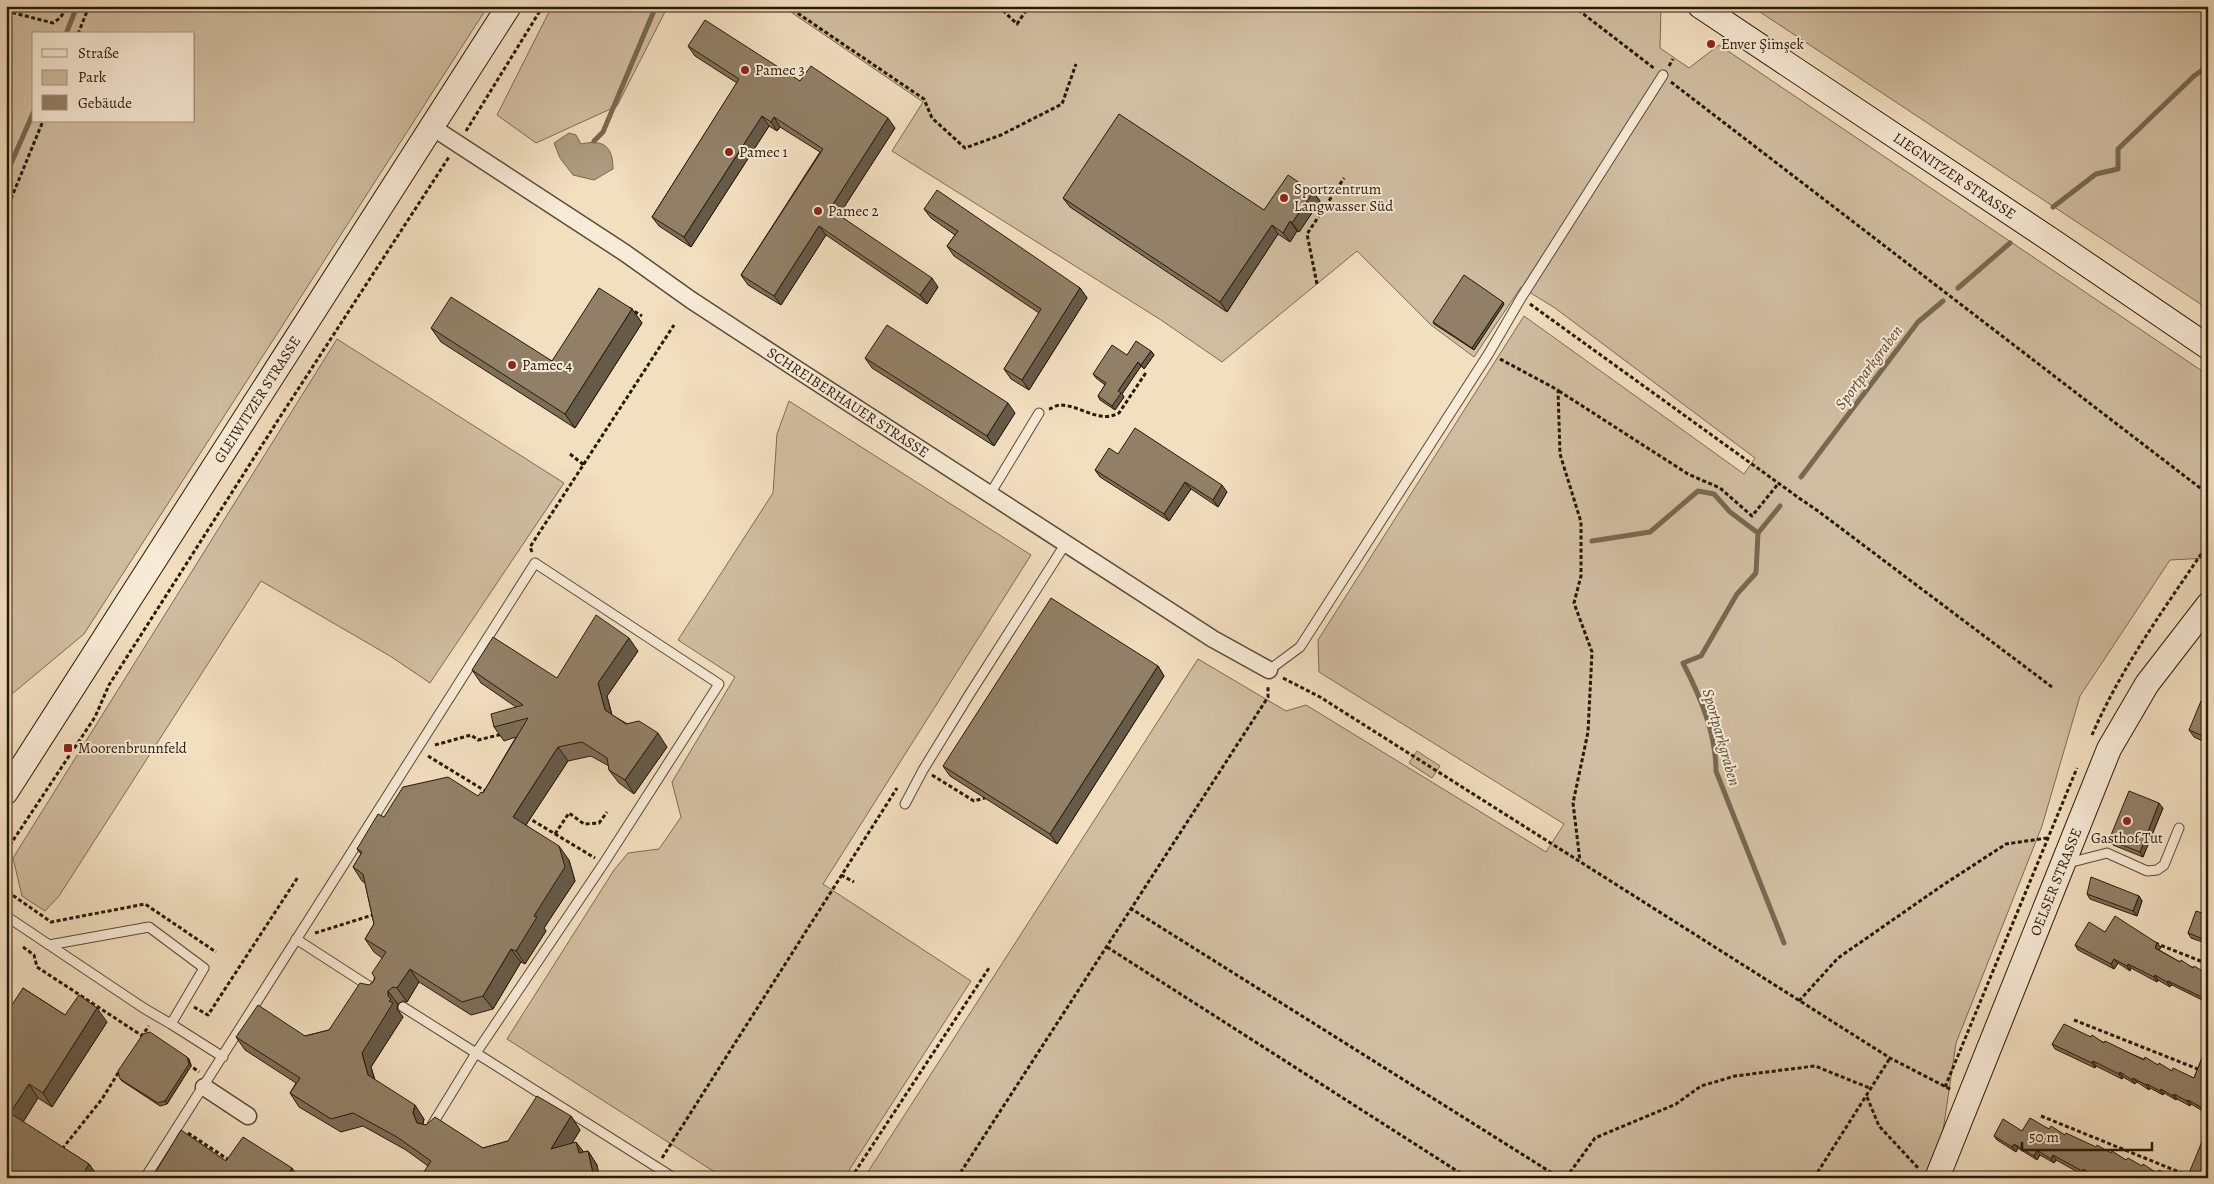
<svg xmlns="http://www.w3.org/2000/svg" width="2214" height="1184" viewBox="0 0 2214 1184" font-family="Alegreya,serif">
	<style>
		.green { fill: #d0bda1; stroke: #7c6b54; fill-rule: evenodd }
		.water { fill: #ad9c81; stroke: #786850 }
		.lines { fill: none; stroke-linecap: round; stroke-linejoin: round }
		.stream { stroke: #786850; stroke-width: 5 }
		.lane-casing { stroke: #5a4a35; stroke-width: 11 }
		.street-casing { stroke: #5a4a35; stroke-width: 19 }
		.secondary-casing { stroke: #281907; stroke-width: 26 }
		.path { stroke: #281907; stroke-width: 3; stroke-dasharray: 4 2.5; stroke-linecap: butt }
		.lane { stroke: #f7ead6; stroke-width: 9 }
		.street { stroke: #f7ead6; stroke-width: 16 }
		.secondary { stroke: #f7ead6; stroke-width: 24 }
		.wall { fill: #7d6e59; stroke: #281907 }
		.shaded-wall { fill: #665a48; stroke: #281907 }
		.building { fill: #918067; stroke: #281907 }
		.poi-dot { fill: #8f2418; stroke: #f7ead6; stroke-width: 2 }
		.labels { text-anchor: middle; stroke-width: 4; stroke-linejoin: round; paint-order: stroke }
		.poi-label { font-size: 15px; fill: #281907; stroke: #f7ead6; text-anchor: start }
		.street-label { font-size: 15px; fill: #281907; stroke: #f7ead6 }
		.water-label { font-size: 16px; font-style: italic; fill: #5d4d38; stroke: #f7ead6 }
	</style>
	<rect width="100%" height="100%" fill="#f2dfc0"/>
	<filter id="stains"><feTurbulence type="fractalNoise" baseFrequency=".004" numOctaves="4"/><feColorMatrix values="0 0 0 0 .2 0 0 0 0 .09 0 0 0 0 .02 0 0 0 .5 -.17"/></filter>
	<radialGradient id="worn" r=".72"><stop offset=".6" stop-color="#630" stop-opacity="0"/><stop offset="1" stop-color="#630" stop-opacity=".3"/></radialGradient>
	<!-- green -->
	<path class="green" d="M6 6H488L84 634 6 699ZM34 34H194V121H34Z
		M552 6H668L617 106 536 143 497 115Z
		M782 6H1661L1660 48 1689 68 1719 45 2208 375V558L2170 560 2080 696 2042 826 1956 1043 1943 1131 1924 1178H864L1198 659 1286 711 1306 705 1546 852 1564 824 1319 672 1318 640 1524 316 1744 474 1755 458 1555 308 1521 287 1474 357 1431 325 1357 251 1222 362 1161 320 892 151 923 102Z
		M1751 6H2208V309Z
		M337 339 564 483 430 683 390 656 261 581 59 896 45 911 22 896 13 858Z
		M789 401 1031 555 823 884 971 981 844 1178H724L507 1039 614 870 628 853 659 849 681 817 672 782 735 677 678 640 773 493 777 434Z
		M1417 751 1440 766 1432 778 1409 763Z"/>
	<!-- water -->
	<path class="water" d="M569 133 576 135 581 144C603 139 613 146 613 169L594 180 573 175 560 158 554 143Z"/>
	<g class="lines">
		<!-- stream -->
		<path class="stream" d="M66 34 77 6
			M594 141 603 132 656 6
			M6 175 34 111
			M2053 207 2096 174 2118 169V149L2194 76 2208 66
			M1958 288 2010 243
			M1801 477 1918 322 1943 301
			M1780 506 1758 533 1756 573 1737 594 1701 656 1683 663C1700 696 1716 733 1716 771L1784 943
			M1592 541 1650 532 1698 491 1714 494 1730 512 1758 533"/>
		<!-- lane casing -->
		<g class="lane-casing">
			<path id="lane" d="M990 494 1039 413
				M1269 670 1300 647 1489 353 1521 298 1663 75
				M905 804 923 770 969 695 1066 543
				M2066 860 2072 862 2107 853 2147 871 2157 870 2164 865 2179 828
				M6 916 145 1009 171 1024 204 968 149 927 49 945
				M296 939 375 990
				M171 1024 223 1057
				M432 1125 476 1053 674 1178
				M145 1178 535 563 719 684 604 863 476 1053 403 1007"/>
		</g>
		<!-- street casing -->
		<g class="street-casing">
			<g id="street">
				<path id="s1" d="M432 127 625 253 691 300 798 370 1213 639 1269 670"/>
				<path d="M204 1087 248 1116"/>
			</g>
		</g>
		<!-- secondary casing -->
		<g class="secondary-casing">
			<g id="secondary">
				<path id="s2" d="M1700 6 2054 242 2208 347"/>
				<path id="s3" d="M6 792 509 6"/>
				<path id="s4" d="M1937 1178 2109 749 2147 684 2208 605"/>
			</g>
		</g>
		<!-- path -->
		<path class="path" d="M787 6 924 99 932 118 965 148 1001 135 1062 104 1076 64
			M998 6 1017 24 1029 6
			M1573 6 1655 69
			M6 11 53 23 60 18 68 6
			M78 34 89 6
			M1669 66 1673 59
			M1671 82 2208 494
			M466 131 543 6
			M6 211 43 121
			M1317 284 1307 234 1344 178
			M1530 304 1799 498 1818 511 2052 687
			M629 308 642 316
			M1500 359 1558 390 1560 454 1581 522V576L1574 603 1592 652 1588 732 1573 803 1580 861
			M1559 391 1688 474 1720 488 1752 516 1778 484
			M1049 409C1052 408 1057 405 1060 405 1080 405 1099 424 1119 413L1147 371
			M570 454 584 465
			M532 552 530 547 674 325
			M1283 678 1320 697 1890 1058 1952 1090
			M2092 735C2122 666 2166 606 2208 544
			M435 745 471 735 478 740 503 734
			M428 756 487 792
			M932 775 974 801 985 798
			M527 817 595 858
			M555 834 569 813 584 824 599 823 607 812
			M6 851 95 717 109 685 280 417 449 157
			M6 871 11 894 51 922 145 904 216 952
			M841 875 854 882
			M1130 908 1560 1178
			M315 933 376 914
			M2155 943 2208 964
			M23 947 34 955 37 967 144 1037
			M1107 947 1468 1178
			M1799 1001 1838 958 1943 885 2006 844 2047 838
			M194 1007 208 1015 298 877
			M2074 1020 2208 1073
			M141 1037 149 1026
			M188 1064 199 1072
			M1945 1087 2077 768
			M1867 1097 1879 1126 1919 1169
			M2041 1116 2194 1178
			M188 1133 229 1160
			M62 1149 102 1099 120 1070
			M662 1158 897 788
			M959 1174 965 1178
			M851 1178 989 968
			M957 1178 1268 697V686
			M1566 1178 1595 1138 1676 1104 1701 1086 1735 1076 1815 1066 1872 1089
			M1814 1178 1890 1058"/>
		<!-- lane -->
		<use href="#lane" class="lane"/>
		<!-- street -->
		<use href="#street" class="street"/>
		<!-- secondary -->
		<use href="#secondary" class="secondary"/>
	</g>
	<!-- wall -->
	<path class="wall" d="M688 46 800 81 895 128 839 215 938 287 927 304 826 235 781 305 748 285 741 275 820 152 780 127 777 131 769 126 691 247 659 226 652 217 737 83 695 56Z
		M1313 192 1320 201 1299 232 1297 231 1290 242 1278 234 1227 312 1070 207 1063 198 1264 210Z
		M924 209 1080 288 1087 298 1029 390 1011 379 1004 369 1039 313 954 256 947 246 955 235 931 218Z
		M1504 304 1474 350 1434 324 1433 322Z
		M632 309 642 323 575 428 441 342 431 328 552 361Z
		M1151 351 1154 355 1144 369 1141 366 1122 394 1124 397 1115 410 1100 400 1098 396 1105 385 1096 378 1093 374 1127 355Z
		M865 358 1015 413 994 446 872 368Z
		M1118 454 1227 492 1218 507 1191 489 1169 521 1100 477 1095 470Z
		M638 651 607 696 612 715 667 747 634 794 619 783 609 770V766L591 756 568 761 526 825 569 860 575 881 544 928 546 931 525 964 521 962 493 1009 471 1015 419 982 407 1002 403 1001 398 1004 397 1009 403 1017 371 1067 375 1080 424 1119 423 1124 483 1148 508 1141 571 1116 580 1130 572 1143 583 1152 588 1151 597 1165 428 1166 406 1150 363 1126 341 1132 299 1107 290 1093 296 1083 245 1050 236 1037 305 1036 329 1030 369 985 373 982 382 958 374 952 365 939 374 924 365 883 362 881 353 867 361 854 357 849 384 817 478 796 483 793 516 737 504 741 494 727 516 707 481 683 472 670 557 678Z
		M1158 666 1164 676 1057 844 950 776 943 766Z
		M2208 704V754L2206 753 2203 748 2205 742 2194 737 2189 730Z
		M2163 808 2143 857 2113 845 2109 840Z
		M2087 894 2139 896 2142 901 2137 916 2090 899Z
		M2208 899V944L2191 938 2188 933 2202 913Z
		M2105 932 2161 947 2159 950 2180 962 2206 973 2208 971V1003L2172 985 2170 987 2158 980 2157 982 2131 968 2130 971 2118 963 2114 969 2078 950 2075 945Z
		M23 988 65 1015 107 1022 52 1107 38 1098 23 1122 89 1164 99 1178H6Z
		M2091 1037 2172 1071 2194 1078 2208 1043V1114L2191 1104 2190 1106 2177 1099 2176 1100 2164 1093 2163 1095 2150 1088 2149 1090 2137 1082 2135 1084 2123 1077 2122 1079 2096 1066 2095 1068 2055 1049 2052 1044Z
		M187 1057 189 1059 191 1066 167 1104 160 1106 122 1081 120 1079Z
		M2049 1129 2065 1135 2157 1173 2174 1178H2094L2086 1173 2085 1176 2056 1160 2054 1163 2040 1155 2037 1160 2018 1148 2016 1152 1997 1140 1994 1136 2022 1131Z"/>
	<!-- shaded-wall -->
	<path class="shaded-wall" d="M762 116 769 126 691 247 684 237Z
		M774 117 780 127 777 131 771 122Z
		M888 118 895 128 837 218 830 209Z
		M1313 192 1320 201 1299 232 1292 223Z
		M1290 221 1297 231 1290 242 1283 233Z
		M1272 225 1278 234 1227 312 1220 302Z
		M819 226 826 235 781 305 774 296Z
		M932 278 938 287 927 304 920 295Z
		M1080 288 1087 298 1029 390 1022 380Z
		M1503 302 1504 304 1474 350 1472 348Z
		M632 309 642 323 575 428 565 414Z
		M1151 351 1154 355 1144 369 1141 365Z
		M1138 362 1141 366 1122 394 1124 397 1115 410 1112 406 1118 391Z
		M1008 403 1015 413 994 446 987 436Z
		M1185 482 1191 489 1169 521 1164 514Z
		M1222 485 1227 492 1218 507 1213 500Z
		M629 638 638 651 607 696 614 724 605 710 598 683Z
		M1158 666 1164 676 1057 844 1050 834Z
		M2208 725V743L2203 736Z
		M658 733 667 747 634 794 625 780Z
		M558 747 568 761 522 831 513 817Z
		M2159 803 2163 808 2143 857 2140 852Z
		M559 846 569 860 575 881 544 928 546 931 525 964 516 951 534 916Z
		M2139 896 2142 901 2137 916 2133 911Z
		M2157 943 2161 947 2158 952 2155 948Z
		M511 949 521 962 493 1009 483 996Z
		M2114 959 2118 963 2114 969 2111 964Z
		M2128 964 2131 968 2130 971 2127 966Z
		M410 969 419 982 407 1002 397 988Z
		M2155 975 2158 980 2157 982 2154 977Z
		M2168 981 2172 985 2170 987 2167 982Z
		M388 991 398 1004 397 1009 403 1017 371 1067 377 1089 368 1075 362 1053 388 996Z
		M97 1008 107 1022 52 1107 43 1093Z
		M187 1057 189 1059 191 1066 167 1104 165 1101Z
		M2093 1061 2096 1066 2095 1068 2092 1063Z
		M2120 1072 2123 1077 2122 1079 2119 1074Z
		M2133 1078 2137 1082 2135 1084 2132 1080Z
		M29 1084 38 1098 20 1127 10 1113Z
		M2147 1084 2150 1088 2149 1090 2146 1085Z
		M2161 1089 2164 1093 2163 1095 2160 1091Z
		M2174 1094 2177 1099 2176 1100 2173 1096Z
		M2188 1100 2191 1104 2190 1106 2187 1101Z
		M415 1105 424 1119 422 1127 417 1123 413 1113Z
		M571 1116 580 1130 560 1163 551 1149Z
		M576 1142 586 1155 579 1153Z
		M2014 1144 2018 1148 2016 1152 2012 1147Z
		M2037 1150 2040 1155 2037 1160 2034 1156Z
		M588 1151 597 1165 600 1178H594Z
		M2053 1155 2056 1160 2054 1163 2051 1159Z
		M89 1164 99 1178H81Z
		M292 1168 299 1178H286Z
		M2208 1168V1178H2204Z
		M2083 1169 2086 1173 2085 1176 2082 1171Z"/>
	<!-- building -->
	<path class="building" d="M705 20 800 81 811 66 888 118 830 209 932 278 920 295 819 226 774 296 741 275 823 149 774 117 771 122 762 116 684 237 652 217 739 79 688 46Z
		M1119 114 1264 210 1288 175 1313 192 1292 223 1290 221 1283 233 1272 225 1220 302 1063 198Z
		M937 190 1080 288 1022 380 1004 369 1041 309 947 246 958 231 924 209Z
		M1464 275 1503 302 1472 348 1433 322Z
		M599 288 632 309 565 414 431 328 451 297 552 361Z
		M887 325 1008 403 987 436 865 358Z
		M1136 341 1151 351 1141 365 1138 362 1118 391 1121 393 1112 406 1098 396 1106 383 1093 374 1112 345 1127 355Z
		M1135 428 1222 485 1213 500 1185 482 1164 514 1095 470 1109 448 1118 454Z
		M1051 598 1158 666 1050 834 943 766Z
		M596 615 629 638 598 683 605 710 626 724 639 721 658 733 625 780 609 770 607 758 582 742 558 747 513 817 559 846 565 867 534 916 537 917 516 951 511 949 483 996 462 1002 410 969 397 988 393 987 388 991V996L391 999 389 1001 393 1003 362 1053 368 1075 415 1105 413 1113 417 1123 426 1125 435 1117 483 1148 508 1141 537 1096 571 1116 551 1149 576 1142 579 1153 588 1151 594 1178H420L431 1161 397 1137 353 1113 331 1119 290 1093 300 1078 236 1037 258 1005 305 1036 329 1030 360 983 369 985 373 982 375 978 372 973 386 952 365 939 374 924 363 874 353 867 362 852 357 849 378 814 384 817 403 787 448 777 478 796 481 792 483 793 528 718 494 727 491 714 523 705 472 670 493 637 557 678Z
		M2201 701 2208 704V725L2203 736 2189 730Z
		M2208 733V750L2203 748Z
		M2129 791 2159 803 2140 852 2109 840Z
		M2091 877 2139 896 2133 911 2087 894Z
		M2208 899V941L2188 933 2196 911 2202 913Z
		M2115 916 2157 943 2155 948 2180 962 2181 960 2193 968 2194 966 2206 973 2208 971V1000L2168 981 2167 982 2155 975 2154 977 2128 964 2127 966 2114 959 2111 964 2075 945 2089 922 2105 932Z
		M23 988 65 1015 79 995 97 1008 43 1093 29 1084 10 1113 89 1164 81 1178H6V1014Z
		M2064 1024 2091 1037 2092 1035 2104 1043 2105 1041 2144 1060 2145 1057 2158 1065 2159 1063 2172 1071 2173 1068 2194 1078 2208 1043V1111L2188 1100 2187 1101 2174 1094 2173 1096 2161 1089 2160 1091 2147 1084 2146 1085 2133 1078 2132 1080 2120 1072 2119 1074 2093 1061 2092 1063 2052 1044Z
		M150 1032 187 1057 189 1064 165 1101 158 1103 120 1079 118 1071 143 1034Z
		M2030 1118 2049 1129 2051 1126 2065 1135 2066 1133 2096 1147 2097 1145 2111 1153 2112 1151 2126 1160 2128 1158 2142 1166 2143 1164 2157 1173 2159 1170 2174 1178H2103L2099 1175 2097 1177 2083 1169 2082 1171 2053 1155 2051 1159 2037 1150 2034 1156 2014 1144 2012 1147 1994 1136 2003 1119 2022 1131Z
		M2208 1127V1168L2204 1178H2187Z
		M181 1130 226 1161 243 1137 292 1168 286 1178H152Z"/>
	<!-- markers -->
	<g class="poi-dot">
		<circle cx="1711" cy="44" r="5"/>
		<circle cx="745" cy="70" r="5"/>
		<circle cx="729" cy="152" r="5"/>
		<circle cx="1284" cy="198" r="5"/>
		<circle cx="818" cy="211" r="5"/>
		<circle cx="512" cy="365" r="5"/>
		<rect x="63" y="743" width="10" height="10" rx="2.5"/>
		<circle cx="2127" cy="821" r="5"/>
	</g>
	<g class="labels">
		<!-- poi labels -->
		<g class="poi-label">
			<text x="1721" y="49">Enver Şimşek</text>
			<text x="755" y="75">Pamec 3</text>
			<text x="739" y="157">Pamec 1</text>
			<text x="1294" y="194">Sportzentrum<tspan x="1294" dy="17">Langwasser Süd</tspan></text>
			<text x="828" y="216">Pamec 2</text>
			<text x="522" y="370">Pamec 4</text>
			<text x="78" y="753">Moorenbrunnfeld</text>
			<text x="2127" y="843" text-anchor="middle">Gasthof Tut</text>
		</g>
		<!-- street labels -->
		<g class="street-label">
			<text dy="5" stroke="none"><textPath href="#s2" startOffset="306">LIEGNITZER STRASSE</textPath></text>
			<text dy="5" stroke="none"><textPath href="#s3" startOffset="466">GLEIWITZER STRASSE</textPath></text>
			<text dy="5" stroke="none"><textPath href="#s1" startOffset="499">SCHREIBERHAUER STRASSE</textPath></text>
			<text dy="5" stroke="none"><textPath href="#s4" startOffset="319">OELSER STRASSE</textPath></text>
		</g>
		<!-- water labels -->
		<g class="water-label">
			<text transform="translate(1868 367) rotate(-53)" y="6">Sportparkgraben</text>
			<text transform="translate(1722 737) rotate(74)" y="6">Sportparkgraben</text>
		</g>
	</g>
	<!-- margin -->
	<rect width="2214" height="1184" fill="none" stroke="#f2dfc0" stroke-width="25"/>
	<rect x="8" y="8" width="2199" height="1169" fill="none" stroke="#281907" stroke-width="2.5"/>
	<rect x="12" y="12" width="2189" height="1159" fill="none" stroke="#281907"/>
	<!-- legend -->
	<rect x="32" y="32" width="162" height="90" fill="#f7ead6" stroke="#a49683"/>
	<rect x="42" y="49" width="25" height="8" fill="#f7ead6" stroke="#a49683"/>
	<text x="78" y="58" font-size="15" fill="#281907">Straße</text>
	<rect x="42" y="70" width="25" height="15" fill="#d0bda1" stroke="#a49683"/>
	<text x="78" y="82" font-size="15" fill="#281907">Park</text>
	<rect x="42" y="95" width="25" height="15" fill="#918067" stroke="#a49683"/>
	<text x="78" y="108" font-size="15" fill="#281907">Gebäude</text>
	<!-- scale -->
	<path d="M2022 1142v8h130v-8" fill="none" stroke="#281907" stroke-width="2.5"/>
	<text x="2029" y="1142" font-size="15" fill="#281907" stroke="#f7ead6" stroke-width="4" paint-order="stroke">50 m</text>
	<rect width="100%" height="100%" filter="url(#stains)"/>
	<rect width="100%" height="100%" fill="url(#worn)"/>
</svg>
